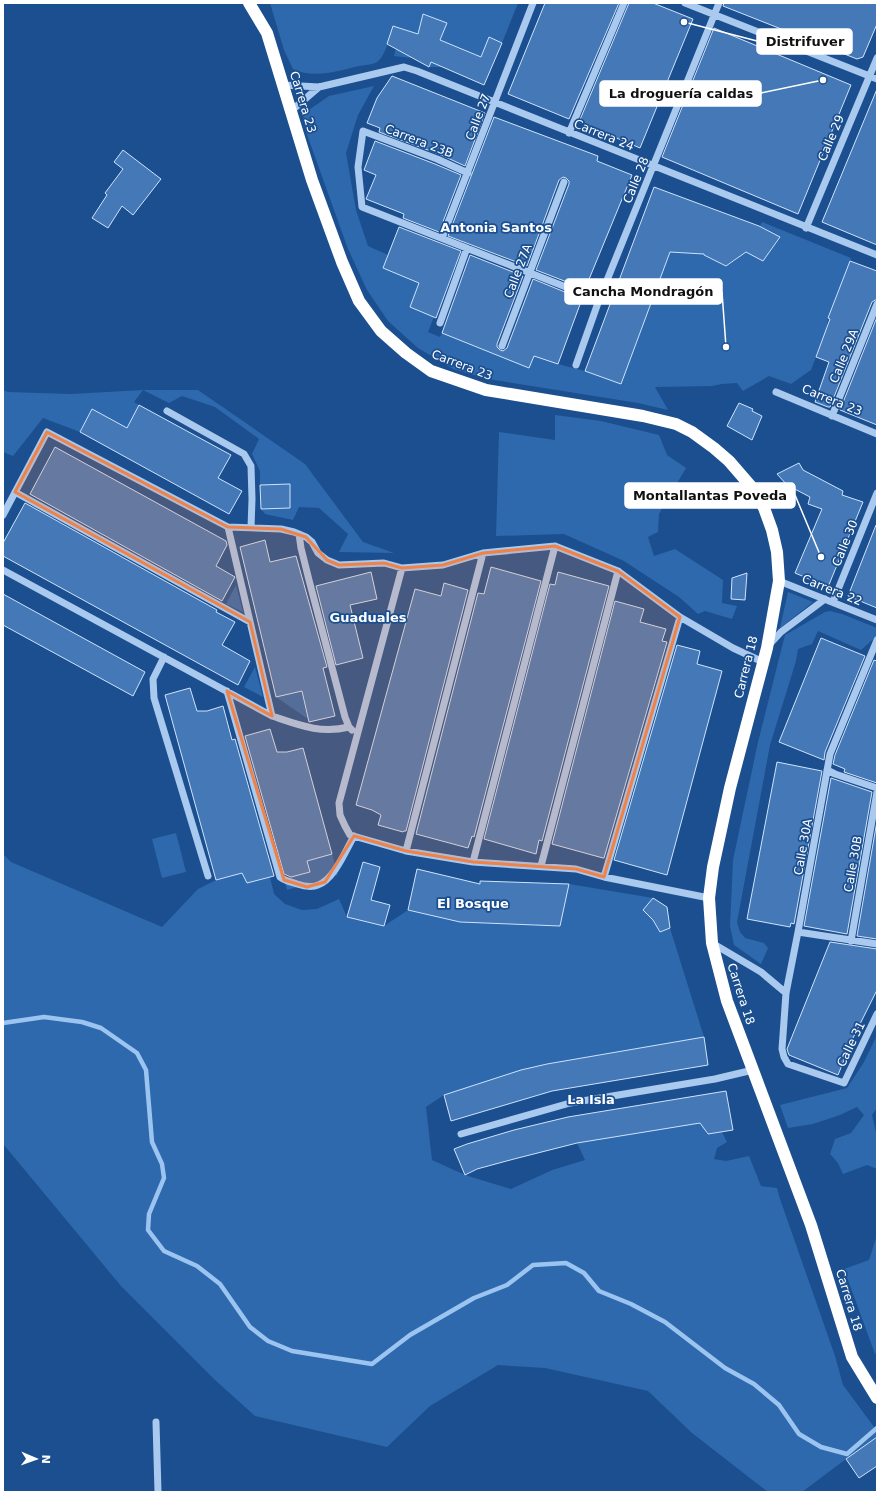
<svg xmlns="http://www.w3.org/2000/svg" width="880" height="1495" viewBox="0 0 880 1495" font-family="'DejaVu Sans',sans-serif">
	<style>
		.green { fill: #2e69ad }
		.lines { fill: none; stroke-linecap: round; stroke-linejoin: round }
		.stream { stroke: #9cc4f0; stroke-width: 4.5 }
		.building { fill: #4478b7; stroke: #cfe3fa }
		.minor { stroke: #a9c9ee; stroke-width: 7 }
		.highway { stroke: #fff; stroke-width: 12 }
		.marked { fill: #ee8249; fill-opacity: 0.2; stroke: #ee8249; stroke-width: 3; stroke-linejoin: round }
		.labels { text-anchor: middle; stroke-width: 3.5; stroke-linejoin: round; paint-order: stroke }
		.street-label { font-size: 12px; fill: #fff; stroke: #1b4f8f }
		.neighbourhood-label { font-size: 13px; font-weight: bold; fill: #fff; stroke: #1b4f8f }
		.leader { fill: none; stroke: #fff; stroke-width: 1.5 }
		.callout-dot { fill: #fff; stroke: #1b4f8f; stroke-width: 1.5 }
		.callout { fill: #fff; stroke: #fff; stroke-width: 1.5 }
		.callout-label { font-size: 13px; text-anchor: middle; font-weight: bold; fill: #111 }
	</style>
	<rect width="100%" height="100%" fill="#1b4f8f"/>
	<!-- green -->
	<path class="green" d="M270 3H518L502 43 481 57 453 45 442 67H429L447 23 424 14 411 58 394 56 401 28 393 26C390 35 386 56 377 62 373 65 364 65 359 66 338 71 314 79 293 69L284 50Z
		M374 86 358 115 346 153 356 210 368 246 388 255 383 268 419 282 410 307 434 317 428 332 440 337 442 333 529 368 534 356 558 364 585 371 621 384 672 247C687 252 698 255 713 252L712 259 726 266 736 260 743 250 763 261 780 238 760 226 762 222 851 258 828 318 826 332 811 370 791 384 769 376 743 391 737 383 722 384 712 386 655 387 668 410 638 403 488 379 453 369 418 348 388 321 367 290 348 249 305 129 303 114 329 96Z
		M3 390 8 392 71 394 143 390H198L305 464 363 542 394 553 339 552 348 534 319 508 299 507 293 520 265 514 261 509 290 508V484L260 485V471L252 454 259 439 215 407 182 396 169 403 143 390 134 402 139 405 127 428 92 409 80 432 43 418 13 456 3 452Z
		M555 415 601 421 659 435 667 455 686 468 659 514 658 532 648 537 654 556 675 549 723 580 722 603 737 606 732 619 705 611 698 614 679 597 624 561 564 534 496 536 499 432 555 440Z
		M236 585 243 612 226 604Z
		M788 592 813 602 780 628Z
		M830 611 842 614 877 628V636L861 650 818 631 812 644 798 649 796 661 770 745 737 922 740 932 745 938 764 943 768 948 761 964 734 945 730 926 733 860 758 742 785 635 825 612Z
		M255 667 263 697 244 687Z
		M302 691 308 719 276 697Z
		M176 833 186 872 162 878 152 839Z
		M3 854 11 862 162 927 198 889 216 880 242 873 247 883 270 877 274 894 285 904 302 910 317 909 339 899 347 917 384 926 408 910 459 922 559 926 569 884 653 898 643 910 653 920 660 932 670 928 704 1037 546 1064 444 1095 426 1107 432 1160 465 1175 511 1189 552 1170 585 1160 577 1143 704 1122 706 1134 722 1132 727 1142 717 1148 714 1159 726 1161 749 1156 761 1186 777 1188 780 1199 835 1356 843 1385 877 1431V1437L846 1459 802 1492H768L692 1433 648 1391 545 1368 498 1365 430 1406 387 1447 255 1416 215 1380 121 1286 4 1145 3 1146Z
		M332 854 338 875 287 890 284 879 310 872 307 861Z
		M877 1035V1108L872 1115 877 1137V1169L867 1165 843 1174 838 1163 830 1154 835 1139 851 1133 864 1115 857 1107 840 1115 813 1124 788 1128 780 1105 847 1088 864 1062Z
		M877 1235V1353L875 1354 844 1269 869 1260Z"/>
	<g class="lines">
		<!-- stream -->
		<path class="stream" d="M3 1023 44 1017 82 1022 101 1028 137 1053 146 1070 152 1142 162 1164 164 1178 149 1214 148 1230 164 1251 197 1266 220 1284 250 1327 268 1341 292 1351 372 1364 410 1335 474 1298 507 1285 533 1265 566 1263 584 1273 599 1291 631 1304 665 1322 725 1368 754 1384 779 1405 799 1434 821 1447 847 1454 877 1428"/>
	</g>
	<!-- building -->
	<path class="building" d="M545 3H619L569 119 508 94Z
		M629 3H653L693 19 640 148 579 122Z
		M724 3H877V24L863 57 857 59 723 6Z
		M423 14 447 23 440 40 481 57 489 37 502 43 484 85 431 62 429 67 387 44 393 26 418 34Z
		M714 28 851 85 798 214 662 157Z
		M392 76 485 113 465 166 439 154 379 132 380 128 367 123 377 98Z
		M877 89V245L822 222Z
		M494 117 598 156 597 161 632 175 585 289 536 270 569 184V181L566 178 563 177 559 180 527 266 448 236Z
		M375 141 435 164 461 175 439 232 403 218 404 214 366 199 376 175 364 170Z
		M123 150 161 179 133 215 122 206 108 228 92 218 107 195 105 193 123 169 114 162Z
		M654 187 759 226 780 237 763 261 746 252 726 266 704 255V254L670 252 621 384 585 371Z
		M399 227 461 251 436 318 410 307 419 283 383 268Z
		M470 255 523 276 497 344V347L500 350 503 351 507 348 533 279 582 299 558 364 534 356 529 368 442 333Z
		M850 261 877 271V299L872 302 830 407H828L815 402 829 362 816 357 830 319 828 318Z
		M877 317V425L840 410Z
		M739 403 753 409 752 411 762 416 752 440 727 426Z
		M139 405 231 455 218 478 242 491 229 514 80 432 92 409 127 428Z
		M55 447 226 541 227 545 216 566 235 577 222 601 30 494Z
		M799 463 803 470 843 491 842 495 863 502 828 587 795 573 822 509 808 504 810 497 787 485 777 474Z
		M290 484V508L261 509 260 485Z
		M25 503 217 610 216 612 235 622 222 645 250 661 238 685 3 556V543Z
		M876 525 877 526V608L848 596Z
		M265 540 270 562 296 556 327 667 323 668 335 716 309 722 302 691 276 697 240 547Z
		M491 567 541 581 474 837 472 836 468 848 416 834 478 593 484 594Z
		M371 572 377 599 350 605 363 658 336 665 316 586Z
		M558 572 609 586 542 841 539 840 536 854 484 839 550 584 555 585Z
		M747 573 745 600 731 599 732 578Z
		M444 583 468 590 406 831H404L403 832 378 825 381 815 372 810 356 805 415 589 441 596Z
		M3 594 145 672 133 696 3 625Z
		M615 601 644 609 640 622 666 629 662 641 667 642 604 858H603L552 844Z
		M821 638 865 656 825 752 824 760 779 742Z
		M677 645 700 651 697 664 722 671 667 875 614 860Z
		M874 660 877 661V783L844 772 845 769 833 764 835 755Z
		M190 688 197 711H207L223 706 232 740 235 739 274 876 247 883 242 873 216 880 165 695Z
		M270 729 277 752H287L303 748 332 854 307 861 310 872 291 877 284 874 245 736Z
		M777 762 822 771 794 924 791 923 790 927 747 919Z
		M831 778 872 792 847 934 804 926Z
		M877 821V939L857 936Z
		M363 862 380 867 371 900 390 905 384 926 347 917Z
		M417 869 480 884V881L569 884 560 926 460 922 408 910Z
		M653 898 667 907 670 928 660 932 653 920 643 910Z
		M830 942 877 949V990L852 1040 838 1075 789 1055 787 1049Z
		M704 1037 708 1065 552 1091 451 1121 444 1095 521 1070 547 1064Z
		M726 1091 733 1130 708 1134 700 1123 577 1143 514 1159 477 1169 465 1175 454 1149 467 1144 514 1130 568 1117Z
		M877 1437V1466L859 1478 846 1459Z"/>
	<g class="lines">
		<!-- minor -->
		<path class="minor" d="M685 3 877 79
			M283 85 319 87 404 67 417 71 877 255
			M291 111 319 87
			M569 133 624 3
			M468 173 437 159 363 131 358 167 362 207 599 300
			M806 228 877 58
			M442 238 533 3
			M440 323 467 248
			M502 346 564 182
			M576 365 599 300 719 3
			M776 392 877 434
			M167 411 244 454 251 466 252 499 251 528
			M832 416 877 304
			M15 492 250 622
			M3 515 47 432 228 527 281 529 294 532 306 537 312 542 318 553 327 560 339 565 384 563 402 568 443 565 483 553 555 546 618 571 680 617 733 648 763 662
			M228 527 272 716
			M299 534 301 548 309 580 345 717 349 727 352 730
			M402 568 339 803 340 815 345 826 350 835 406 851 473 862 576 869 604 877 709 898
			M3 570 272 716C299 725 320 734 349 727
			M779 581 877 620
			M833 602 877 493
			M877 640 830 754 798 932 786 993 782 1049 784 1057 788 1064 844 1083 877 1014
			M769 645 781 632 825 599
			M164 657 153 679 154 698 208 876
			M227 691 280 877C285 881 291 882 297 884 303 886 311 888 318 885 334 880 346 850 354 836
			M827 770 835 774 877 788
			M406 851 483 553
			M473 862 555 546
			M541 866 618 571
			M604 877 680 617
			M798 932 877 944
			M851 941 877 792
			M712 943 761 972 786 993
			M461 1134 570 1103 715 1079 753 1070
			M156 1422 158 1492"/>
		<!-- highway -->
		<path class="highway" d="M249 3 267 33 312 180 342 262 359 301 381 331 406 353 431 371 486 390 643 416 676 424 692 432 714 448 729 461 755 491 764 508 772 530 777 552 779 581 767 648 730 788 713 867 709 898 712 943 727 1001 811 1225 852 1357 877 1398"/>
	</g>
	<!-- marked area -->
	<path class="marked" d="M47 432 228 527 281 529 306 537 327 560 339 565 384 563 402 568 443 565 483 553 555 546 618 571 680 617 604 877 576 869 473 862 406 851 354 836 325 882 307 887 284 880 227 691 272 716 250 622 15 492Z"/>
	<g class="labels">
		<!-- street labels -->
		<g class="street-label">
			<text transform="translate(303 102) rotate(73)" y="4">Carrera 23</text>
			<text transform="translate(478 117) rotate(-69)" y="4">Calle 27</text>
			<text transform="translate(604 135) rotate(22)" y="4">Carrera 24</text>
			<text transform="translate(831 138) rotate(-67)" y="4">Calle 29</text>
			<text transform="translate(419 141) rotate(21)" y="4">Carrera 23B</text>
			<text transform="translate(636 180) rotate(-68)" y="4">Calle 28</text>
			<text transform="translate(518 271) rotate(-69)" y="4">Calle 27A</text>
			<text transform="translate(844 356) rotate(-68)" y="4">Calle 29A</text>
			<text transform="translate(462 365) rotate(21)" y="4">Carrera 23</text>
			<text transform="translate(832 400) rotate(22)" y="4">Carrera 23</text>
			<text transform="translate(845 543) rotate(-68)" y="4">Calle 30</text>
			<text transform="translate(832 590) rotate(22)" y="4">Carrera 22</text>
			<text transform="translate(746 667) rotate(-76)" y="4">Carrera 18</text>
			<text transform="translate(803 847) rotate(-80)" y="4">Calle 30A</text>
			<text transform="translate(853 864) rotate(-80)" y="4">Calle 30B</text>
			<text transform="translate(741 994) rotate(72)" y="4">Carrera 18</text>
			<text transform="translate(851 1044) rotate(-64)" y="4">Calle 31</text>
			<text transform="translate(849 1300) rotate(73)" y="4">Carrera 18</text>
		</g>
		<!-- neighbourhood labels -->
		<g class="neighbourhood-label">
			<text x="496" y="232">Antonia Santos</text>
			<text x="368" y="622">Guaduales</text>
			<text x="473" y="908">El Bosque</text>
			<text x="591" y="1104">La Isla</text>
		</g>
	</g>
	<!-- callouts -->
	<path class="leader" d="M684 22L757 41M823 80L761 93M726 347L722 292M821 557L795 495"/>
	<g class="callout-dot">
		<circle cx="684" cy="22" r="4"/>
		<circle cx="823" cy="80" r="4"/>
		<circle cx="726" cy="347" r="4"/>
		<circle cx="821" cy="557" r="4"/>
	</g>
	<g class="callout">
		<rect x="757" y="29" width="95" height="25" rx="4"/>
		<rect x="600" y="81" width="161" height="25" rx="4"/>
		<rect x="565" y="279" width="157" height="25" rx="4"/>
		<rect x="625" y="483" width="170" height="25" rx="4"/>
	</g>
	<g class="callout-label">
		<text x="805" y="46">Distrifuver</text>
		<text x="681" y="98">La droguería caldas</text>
		<text x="643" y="296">Cancha Mondragón</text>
		<text x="710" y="500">Montallantas Poveda</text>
	</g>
	<!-- border -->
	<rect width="880" height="1495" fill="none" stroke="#ffffff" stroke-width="8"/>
	<!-- north arrow -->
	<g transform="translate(36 1459) rotate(92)" stroke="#1b4f8f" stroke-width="3" paint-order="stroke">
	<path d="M0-3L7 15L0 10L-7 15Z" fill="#ffffff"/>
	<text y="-6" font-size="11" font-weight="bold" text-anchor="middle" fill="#ffffff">N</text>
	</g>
</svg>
